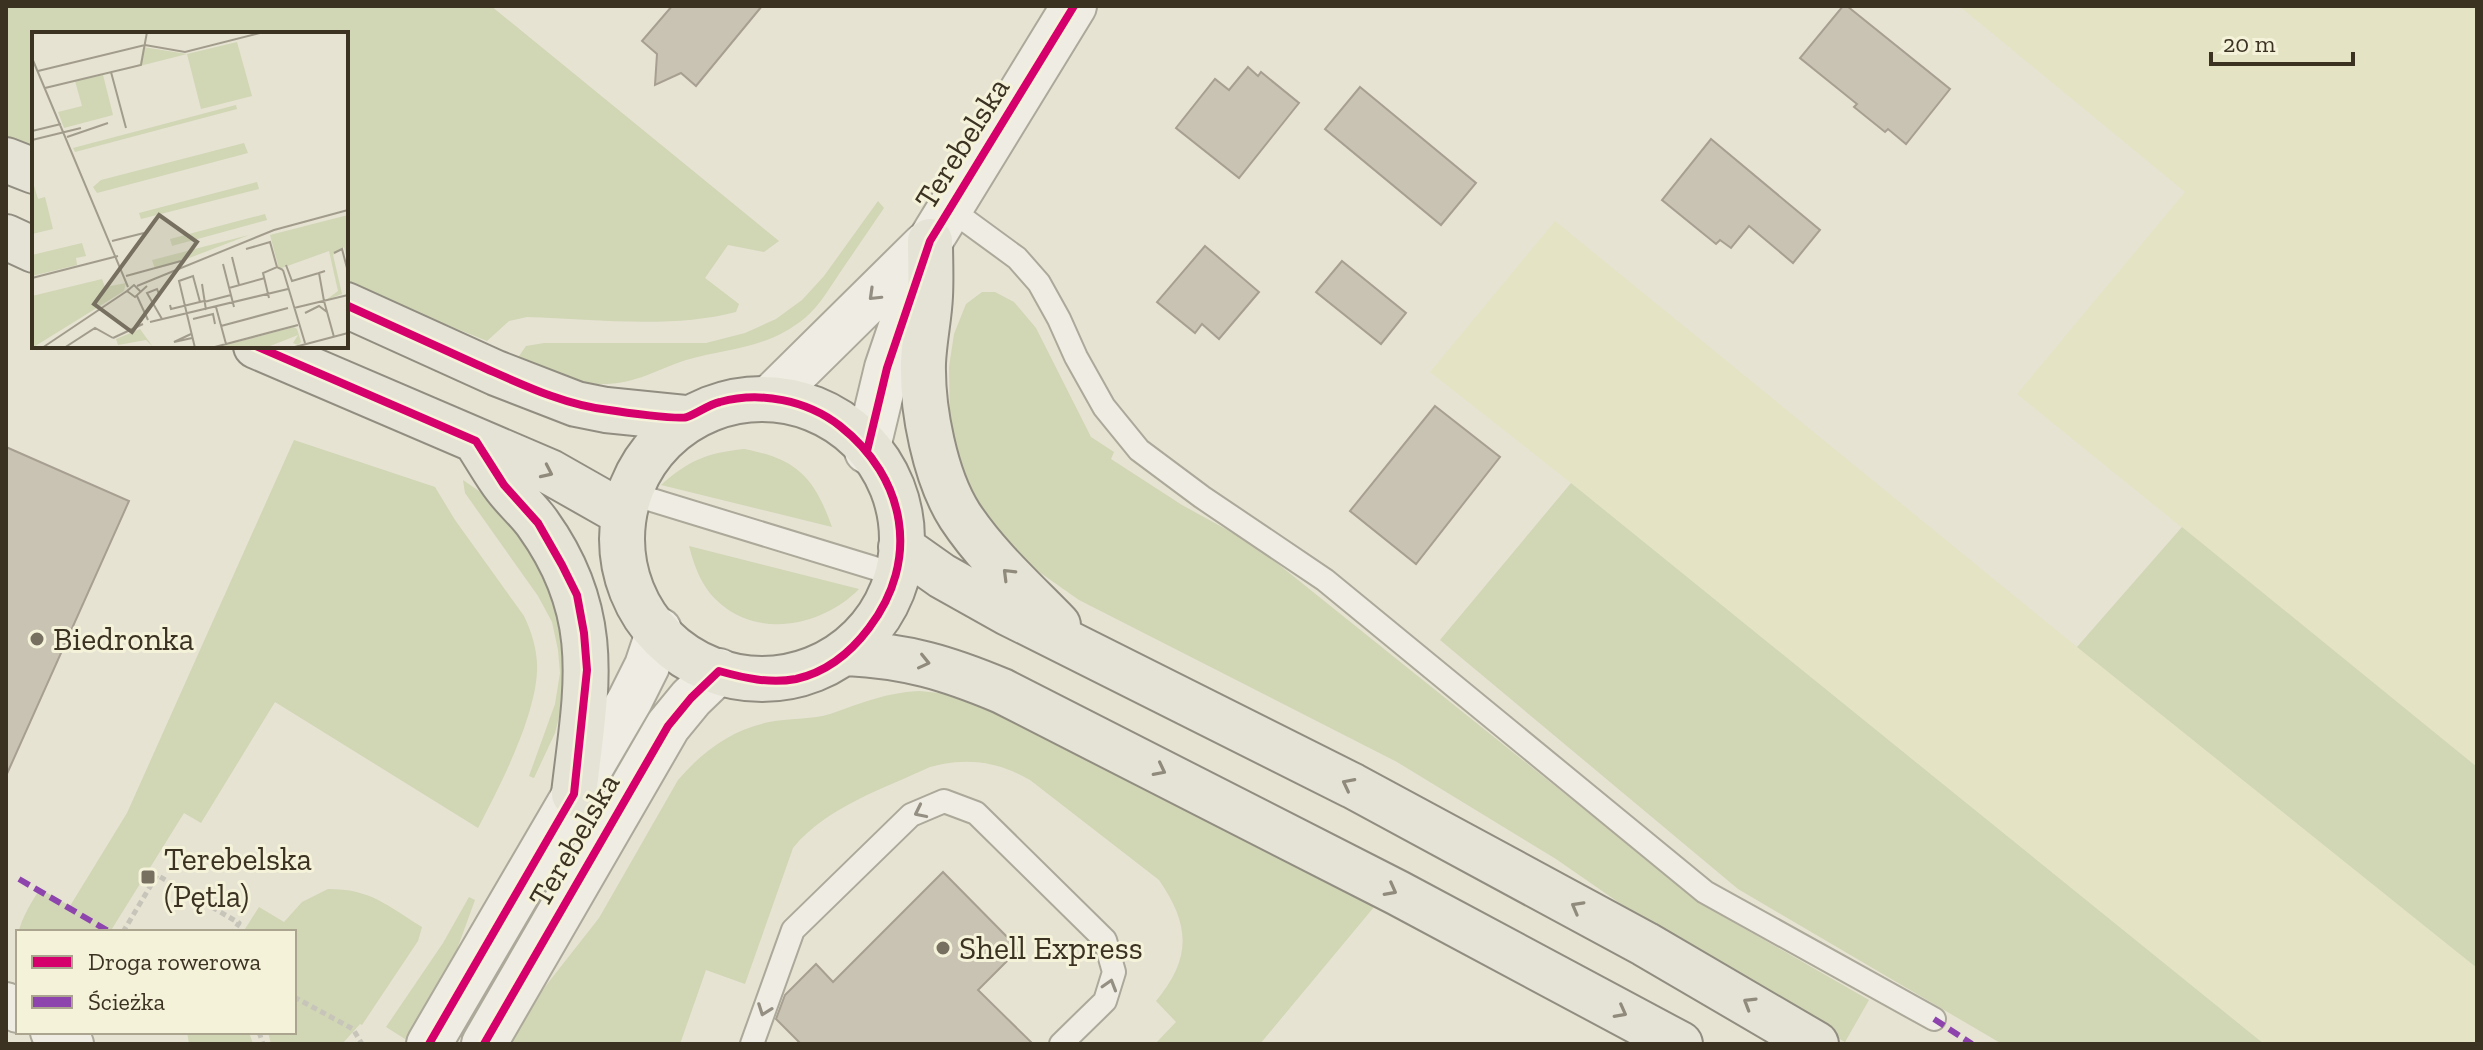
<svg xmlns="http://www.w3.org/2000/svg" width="2483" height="1050" viewBox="0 0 2483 1050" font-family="'Zilla Slab',serif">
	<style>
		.farmland { fill: #e4e3c4 }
		.green { fill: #d1d6b5 }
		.building { fill: #c9c3b3; stroke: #a79f91; stroke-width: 2 }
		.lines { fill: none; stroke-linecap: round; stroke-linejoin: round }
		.service-casing { stroke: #aca89a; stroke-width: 26 }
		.minor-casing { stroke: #aca89a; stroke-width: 46 }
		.tertiary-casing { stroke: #aca89a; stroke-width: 48 }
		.primary-casing { stroke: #918d81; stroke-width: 48 }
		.path { stroke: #c7c4ba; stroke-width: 5; stroke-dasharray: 6 4; stroke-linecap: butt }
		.service { stroke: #eeece3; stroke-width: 22 }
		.minor { stroke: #eeece3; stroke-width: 42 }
		.tertiary { stroke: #eeece3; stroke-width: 44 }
		.primary { stroke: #e5e3d5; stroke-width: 44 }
		.quiet { stroke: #8e44ad; stroke-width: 6; stroke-dasharray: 12 6; stroke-linecap: butt }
		.cycleway-casing { stroke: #f5f2da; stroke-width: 13 }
		.cycleway { stroke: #d6006c; stroke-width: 8 }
		.oneway { stroke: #948f82 }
		.oneway2 { stroke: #908a7c }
		.poi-dot { fill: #777060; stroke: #f5f2da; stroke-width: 3 }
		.labels { text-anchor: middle; stroke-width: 6; stroke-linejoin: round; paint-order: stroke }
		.street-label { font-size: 32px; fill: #3b3222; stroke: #f5f2da }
		.poi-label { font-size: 32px; fill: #3b3222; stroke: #f5f2da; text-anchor: start }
		.inset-road { fill: none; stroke: #a29c8c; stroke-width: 2 }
		.view { fill: #777060; fill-opacity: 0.15; stroke: #777060; stroke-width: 4 }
		.inset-edge { fill: none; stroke: #3b3222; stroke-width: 4 }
	</style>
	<rect width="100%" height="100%" fill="#e6e3d2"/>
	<!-- farmland -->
	<path class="farmland" d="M1959 6H2477V767L2017 394 2185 192Z
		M1555 221 2077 647 2477 968V1044H2264L1571 483 1430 372Z"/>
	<!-- green -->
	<path class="green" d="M6 6H491L779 241 764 252 728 245 705 278 739 304 736 312C672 329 593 319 527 317L509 321 487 341 346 284V34H34V158L6 147Z
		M878 201 884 208C869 230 854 252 839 274 829 289 819 306 806 317 768 349 731 347 686 360 659 369 634 384 605 384 573 385 546 371 517 359L526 346 544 343H706L745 333 776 319 802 300 824 276Z
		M982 292H995L1014 302 1036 328 1091 437 1114 452 1111 459 1182 505 1253 544 1705 906 1869 1000 1845 1042 1693 954 1556 859 1397 762 1079 600 1012 553 973 498 950 430 949 367 954 334 966 304Z
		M294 440 435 487 455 520 524 616C532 633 538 652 537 671 535 718 500 786 478 828L275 702 201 823 184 813 110 932H18V943L16 942C20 921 28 907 40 889L70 906 127 813Z
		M744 449C797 459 814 477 832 527L661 485C689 460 707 453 744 449Z
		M463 480 492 500 507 514 548 576 567 650 562 705 555 733 534 778 529 776 555 704 560 673 558 650 552 622 538 596 465 493Z
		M1571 483 2264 1044H2002L1738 889 1440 640Z
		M2182 527 2477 767V968L2077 647Z
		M689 546 859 589C825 624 763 639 722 605 703 590 695 569 689 546Z
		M919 691 949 694 970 701 1374 907 1260 1044H1155L1176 1022 1156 1001C1192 958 1190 925 1159 880L1030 780C997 761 966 757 930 767 883 789 826 807 793 848L745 984 706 970 680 1044H507L533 1002 599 918 678 780C703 751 731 730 769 722 789 718 810 720 830 714 862 703 884 693 919 691Z
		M328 889C371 889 386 905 422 927L418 941 362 1025 360 1024 342 1044H271L268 1032H294V932H243L259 907 284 922 302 902Z
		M469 897 475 900 437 1004 413 1044 386 1027 443 943Z
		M187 1032H249L253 1044H189Z"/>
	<!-- building -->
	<path class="building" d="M672 6H762L696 86 681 73 655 85 657 54 642 41Z
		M1843 6H1847L1950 89 1906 144 1888 129 1885 132 1854 107 1857 104 1800 58Z
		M1248 67 1258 76 1261 72 1299 103 1239 178 1176 128 1215 79 1229 90Z
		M1360 87 1476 183 1441 225 1325 129Z
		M1711 139 1820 230 1793 263 1749 226 1731 248 1720 240 1716 244 1662 200Z
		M1205 246 1259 292 1219 339 1202 324 1195 333 1157 302Z
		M1342 261 1406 313 1381 344 1316 292Z
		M1435 406 1500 457 1416 564 1350 511Z
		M6 447 129 501 6 776Z
		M943 872 1019 949 978 990 1033 1044H801L776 1019 785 995 816 964 833 982Z"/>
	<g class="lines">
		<!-- service casing -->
		<g class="service-casing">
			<path id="service" d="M950 209 1017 258 1039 283 1059 319 1076 357 1104 407 1139 450 1202 497 1325 580 1705 892 1934 1019
				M629 493 897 575
				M752 1044 793 930 911 815 944 801 976 813 1105 940 1114 972 1105 1001 1061 1044"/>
		</g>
		<!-- minor casing -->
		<g class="minor-casing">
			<path id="minor" d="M6 1004 18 1011
				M52 1032 72 1044"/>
		</g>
		<!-- tertiary casing -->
		<g class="tertiary-casing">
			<path id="tertiary" d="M769 399 925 245
				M867 451 887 368 930 241 1074 6
				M429 1044 630 700 647 666 659 630
				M484 1044 668 726 691 698 719 671"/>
		</g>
		<!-- primary casing -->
		<g class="primary-casing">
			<path id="primary" d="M6 160 34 171
				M6 237 34 250
				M930 241C930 259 931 277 930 296 929 318 924 340 923 363 922 409 935 477 960 516 987 557 1024 590 1058 625
				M346 305 496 373 576 404 606 410 685 418
				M256 346 550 472 624 514
				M622 539a140 140 0 1 1 280 0a140 140 0 1 1-280 0Z
				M476 441C486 456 495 473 506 487 516 500 529 511 538 524 604 616 586 690 574 794
				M901 547 942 576 1008 613 1353 786 1645 944 1816 1044
				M847 653C907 656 947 668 1002 691L1398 893 1680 1044"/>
		</g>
		<!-- path -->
		<path class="path" d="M123 932 157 875 239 923 233 932
			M294 997 353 1029 362 1044
			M259 1032 263 1044"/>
		<!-- service -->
		<use href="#service" class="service"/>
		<!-- minor -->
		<use href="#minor" class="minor"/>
		<!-- tertiary -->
		<use href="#tertiary" class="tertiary"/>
		<!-- primary -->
		<use href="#primary" class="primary"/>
		<!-- quiet -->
		<path class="quiet" d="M19 879 110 932
			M1934 1019 1972 1044"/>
		<!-- cycleway casing -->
		<g class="cycleway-casing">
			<path id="cycleway" d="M346 305C390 325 434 345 478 365 519 383 563 405 609 410 621 412 679 420 687 417 698 413 708 405 720 402 760 391 807 400 840 426 906 478 921 560 869 628 851 652 827 672 796 679 770 684 744 678 719 671L691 698 668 726 484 1044
				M256 346 476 441 504 485 538 523 562 565 577 595 584 633 587 670 574 794 429 1044
				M867 451 887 368 930 241 1074 6"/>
		</g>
		<!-- cycleway -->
		<use href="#cycleway" class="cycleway"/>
	</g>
	<!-- one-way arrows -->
	<defs><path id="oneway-chevron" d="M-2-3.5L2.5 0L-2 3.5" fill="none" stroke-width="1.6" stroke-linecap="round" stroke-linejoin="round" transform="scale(2)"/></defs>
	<g class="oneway">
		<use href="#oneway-chevron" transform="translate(874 295) rotate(136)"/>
		<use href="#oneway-chevron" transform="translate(920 812) rotate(154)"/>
		<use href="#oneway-chevron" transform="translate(1110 985) rotate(-73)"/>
		<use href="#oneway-chevron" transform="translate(764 1010) rotate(110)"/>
	</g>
	<g class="oneway2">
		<use href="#oneway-chevron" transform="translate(547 472) rotate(25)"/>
		<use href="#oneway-chevron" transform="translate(1008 574) rotate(-135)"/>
		<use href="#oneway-chevron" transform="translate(924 662) rotate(13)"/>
		<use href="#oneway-chevron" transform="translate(1160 770) rotate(27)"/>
		<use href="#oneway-chevron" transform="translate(1348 784) rotate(-153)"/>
		<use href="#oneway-chevron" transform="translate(1391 890) rotate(28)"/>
		<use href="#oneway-chevron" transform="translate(1577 907) rotate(-151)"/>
		<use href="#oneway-chevron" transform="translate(1749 1003) rotate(-149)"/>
		<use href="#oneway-chevron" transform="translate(1621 1012) rotate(28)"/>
	</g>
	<!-- markers -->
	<g class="poi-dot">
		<circle cx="37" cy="639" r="8"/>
		<rect x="140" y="869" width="16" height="16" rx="4"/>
		<circle cx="943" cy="948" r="8"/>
	</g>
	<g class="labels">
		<!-- street labels -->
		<g class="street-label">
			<text transform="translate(962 143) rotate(-58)" y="11">Terebelska</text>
			<text transform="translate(574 840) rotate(-60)" y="11">Terebelska</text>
		</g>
		<!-- poi labels -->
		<g class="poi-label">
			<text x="53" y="650">Biedronka</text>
			<text x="164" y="870">Terebelska<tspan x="164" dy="37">(Pętla)</tspan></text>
			<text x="959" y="959">Shell Express</text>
		</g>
	</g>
	<!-- overview -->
	<g transform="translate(32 32)">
		<rect width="316" height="316" fill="#e6e3d2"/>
		<path d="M205 10 220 64 169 77 155 22 88 39 108 32 111 15 155 22ZM71 43 81 83 32 96 26 80 50 74 43 49ZM204 73 205 77 43 120 41 116ZM212 111 216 121 65 161 61 155 69 148ZM0 147 6 167 13 165 21 197 0 202ZM225 150 227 157 109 187 107 181ZM233 182 235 188 140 214 138 207ZM316 183V232L312 215 301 223 310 262 294 268 306 259 297 219 247 237 238 203ZM217 203 139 233 123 237 120 228ZM50 211 54 224 44 226 45 233 0 244V223ZM70 247 73 255 94 251 92 259 0 316V264ZM262 295 265 297 269 310 266 313 261 311 266 303 233 316H183ZM108 297 121 315 114 308 86 313 84 307Z" fill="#d1d6b5"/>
		<path class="inset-road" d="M0 26 96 255M6 39 113 13 153 20 232 0M79 40 94 96M13 56 109 33 115 0M0 99 29 92M35 105 76 91M0 108 49 96M80 209 112 201M214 217 238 210 245 235M302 221 310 217 316 240M200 225 207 253M191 232 202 275M254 233 260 249 287 241M251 238 273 311M94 244 149 229M0 246 86 224M170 252 174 278M105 254 242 198 316 178M197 256 233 246M108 259 102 253 95 259 103 265 115 254M127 262 125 257 115 261 130 287M105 264 116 288M237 266 231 241 245 235 251 238M292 269 302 305M292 269 287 241 293 239M172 270 199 263M138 273 139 277 172 269M184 275 194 312M262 276 316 263M273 281 287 274 295 280M161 287 181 282 183 292M118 290 256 257M189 294 256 276M159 302 142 310 160 306M81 306 111 292M10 316 95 259M32 316 63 296 81 306M163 316 147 249 161 244 168 270M179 316 266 293M259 316 316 301"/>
		<path class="view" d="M127 183 165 210 100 300 62 272Z"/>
		<rect width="316" height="316" class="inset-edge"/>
	</g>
	<!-- border -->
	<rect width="2483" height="1050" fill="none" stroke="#3b3222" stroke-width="16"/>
	<!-- legend -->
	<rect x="16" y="930" width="280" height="104" fill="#f5f2da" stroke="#aba590" stroke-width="2"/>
	<rect x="32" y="956" width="40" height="12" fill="#d6006c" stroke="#aba590" stroke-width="2"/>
	<text x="88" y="970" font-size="24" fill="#3b3222">Droga rowerowa</text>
	<rect x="32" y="996" width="40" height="12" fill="#8e44ad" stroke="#aba590" stroke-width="2"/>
	<text x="88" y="1010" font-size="24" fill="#3b3222">Ścieżka</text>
	<!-- scale -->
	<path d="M2211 52v12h142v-12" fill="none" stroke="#3b3222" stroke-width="4"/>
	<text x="2223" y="52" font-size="24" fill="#3b3222" stroke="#f5f2da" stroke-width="6" paint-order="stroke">20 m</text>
</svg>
